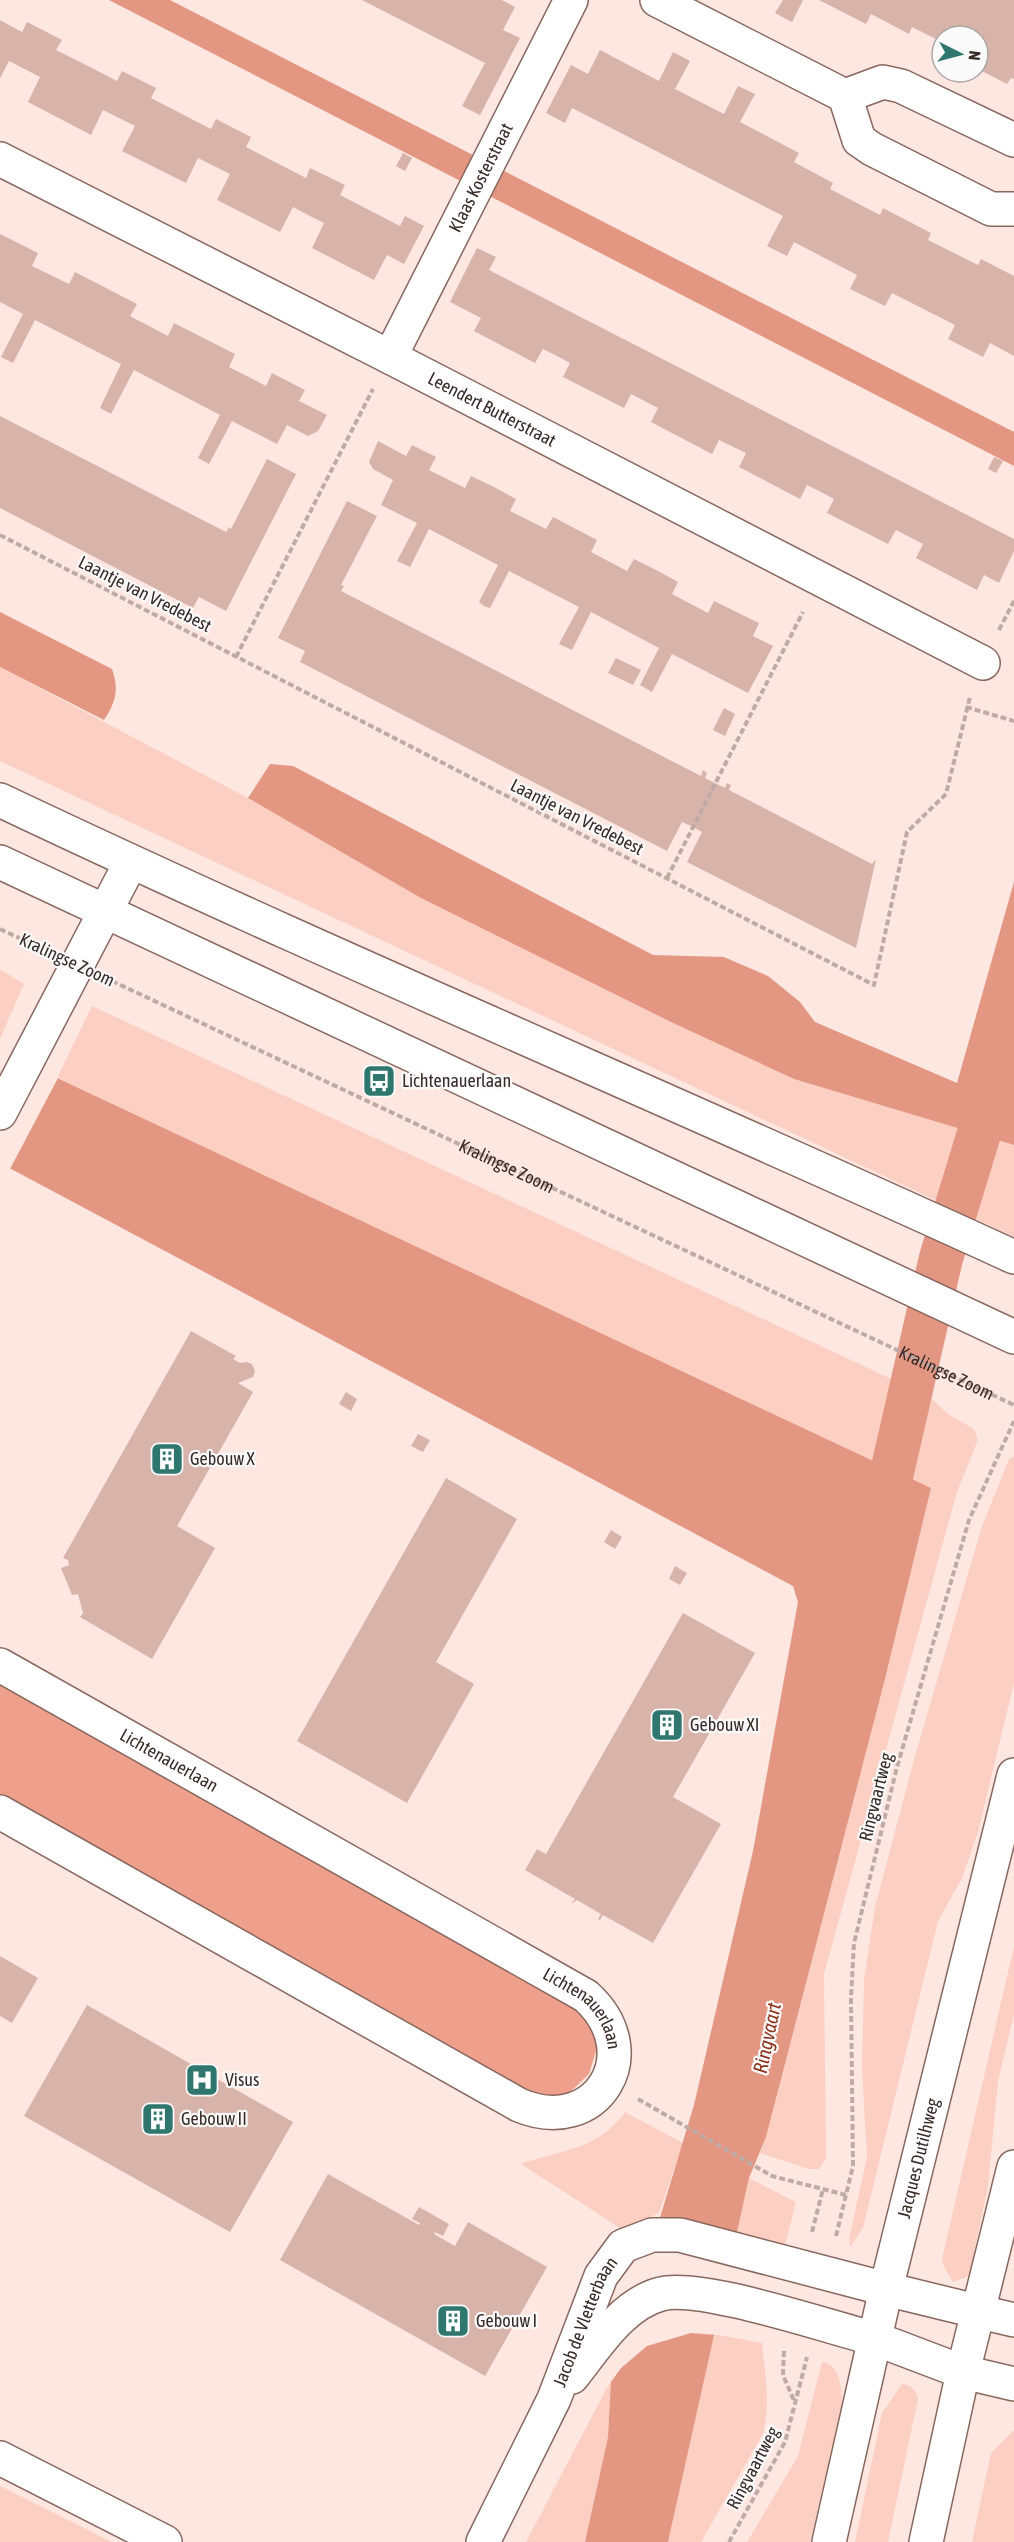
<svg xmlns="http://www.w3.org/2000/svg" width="1014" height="2542" viewBox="0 0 1014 2542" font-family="'Asap Condensed',sans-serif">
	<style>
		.green { fill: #fccfc3 }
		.forest { fill: #eea08c }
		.water { fill: #e39681 }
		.pier { fill: #ffe7e1 }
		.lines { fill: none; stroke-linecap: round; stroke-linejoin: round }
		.canal { stroke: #e39681; stroke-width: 44 }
		.building { fill: #d8b3aa }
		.minor-casing { stroke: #88675e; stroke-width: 36 }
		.major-casing { stroke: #88675e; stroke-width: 36 }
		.highway-casing { stroke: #88675e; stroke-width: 36 }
		.path { stroke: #bfaaa5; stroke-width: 4; stroke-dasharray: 6 3; stroke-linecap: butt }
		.minor { stroke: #fff; stroke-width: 33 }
		.major { stroke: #fff; stroke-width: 33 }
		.highway { stroke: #fff; stroke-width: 33 }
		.labels { text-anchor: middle; stroke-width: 4.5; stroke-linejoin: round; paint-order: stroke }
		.street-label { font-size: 18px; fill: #382a26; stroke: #fafafa }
		.poi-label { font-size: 18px; fill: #382a26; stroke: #fafafa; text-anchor: start }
		.water-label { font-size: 20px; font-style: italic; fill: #8d331b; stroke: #fafafa }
	</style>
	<rect width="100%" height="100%" fill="#ffe7e1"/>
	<!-- green -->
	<path class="green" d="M0 667 248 798 421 898 673 1023 794 1079 1014 1145V1237L0 761Z
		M0 969 24 984 0 1039Z
		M92 1006 930 1397 948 1414 974 1429 978 1440 957 1492 824 1974 826 2158 819 2169H809L760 2153 766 2137 885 1679 931 1488 57 1078Z
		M1014 1456V1683L978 1832 962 1878 938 1921 863 2228 850 2247 849 2239 867 2157 862 2069 864 1979 875 1907 915 1756 982 1526 1009 1459Z
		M1014 1946V2014L998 2081 988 2186 969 2276 953 2282 944 2267 942 2259Z
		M625 2112 683 2143 659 2213 623 2230 521 2164C560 2150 600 2149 625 2112Z
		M749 2178 796 2202 785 2245 737 2232Z
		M714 2334 762 2343C765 2374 771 2403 763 2434L701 2542H668Z
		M822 2362C840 2363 842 2390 842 2404L810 2542H747L798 2456Z
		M611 2380 608 2437 585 2542H526Z
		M902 2384C912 2385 915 2390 918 2399L888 2542H855L882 2413Z
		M1014 2430V2542H972L991 2453Z
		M0 2486 112 2542H0Z"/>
	<!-- forest -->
	<path class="forest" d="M0 1678 584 2009 599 2041 589 2074 566 2096 531 2097 0 1797Z"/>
	<!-- water -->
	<path class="water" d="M109 0H170L1014 432V466Z
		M0 612 112 669C119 689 116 702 104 720L0 667Z
		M270 764 293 766 653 955 724 957 768 976 800 1002 815 1022 957 1083 1014 882V1145L794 1079 673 1023 421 898 248 798Z
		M0 1048 57 1078 931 1488 885 1679 766 2137 749 2178 668 2542H585L608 2437 611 2380 694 2105 753 1851 798 1602 793 1586 0 1163Z"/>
	<!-- pier -->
	<path class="pier" d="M0 1045 59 1076 9 1171 0 1167Z
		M665 2217 740 2233 717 2335 691 2333 647 2346 621 2368 608 2386 655 2219Z"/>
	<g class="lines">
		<!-- canal -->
		<path class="canal" d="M879 1529 941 1258 1014 1019"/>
	</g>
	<!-- building -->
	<path class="building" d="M362 0H502L515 7 503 30 520 38 480 115 462 106 485 63Z
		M783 0H803L792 22 775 13Z
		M819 0H1014V79L1011 78 1007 84 978 69V36H942V42L912 27 909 34 871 14 866 24Z
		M0 20 22 32 27 22 62 40 56 50 86 65 117 81 122 71 156 88 151 98 211 129 216 119 251 137 246 147 275 162 306 178 310 168 345 185 340 195 400 226 405 216 424 226 404 264 387 255 374 280 312 248 324 223 308 215 293 207 280 232 217 200 230 174 198 158 186 183 122 151 135 126 103 110 91 135 28 102 40 77 9 61 0 78Z
		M600 50 659 81 673 52 690 61 675 89 724 114 738 86 755 94 740 122 799 153 794 162 833 183 830 189 880 215 883 208 931 233 928 240 978 265 981 259 1014 276V356L990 343 983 357 948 339 955 325 892 293 885 306 850 289 857 275 794 242 787 256 767 246 783 216 703 175 572 108 565 123 546 113 571 65 588 74Z
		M403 153 412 158 405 171 396 166Z
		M0 234 38 253 32 266 69 284 75 272 137 304 130 316 168 336 174 323 235 354 229 367 266 386 272 373 305 390 299 401 327 415 318 431 308 436 287 425 277 444 232 421 209 464 198 458 220 415 134 370 111 414 100 408 121 364 35 320 13 363 1 357 23 314 0 302Z
		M477 248 496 257 489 270 1014 539V551L999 583 984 575 977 590 916 558 923 544 896 530 888 544 827 513 834 499 821 492 807 485 800 499 739 467 746 453 719 440 712 454 651 422 658 408 631 394 624 408 563 377 570 363 557 356 543 349 535 363 474 331 481 318 450 302Z
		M0 416 226 532 229 527 231 529 267 459 296 474 226 611 199 597 193 608 0 508Z
		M378 441 406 456 412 445 436 457 429 470 465 488 471 476 494 487 516 499 510 511 546 529 553 517 597 540 591 552 627 571 634 559 656 570 678 582 672 594 708 613 714 601 759 623 753 636 773 646 748 693 672 654 652 692 640 685 659 648 591 612 572 650 559 644 579 607 509 571 490 608 484 606 479 602 498 565 429 529 410 567 397 561 417 523 381 505 393 480 373 469 369 462Z
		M994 457 1003 461 996 473 988 469Z
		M347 501 377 516 341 585 344 586 341 591 701 776 703 770 707 773 705 778 725 788 727 783 731 785 729 790 872 864 876 859 856 948 687 862 702 832 693 827 682 822 667 851 300 662 305 651 278 638Z
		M616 658 641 670 633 685 608 673Z
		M724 708 735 714 725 736 713 730Z
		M191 1331 236 1356 233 1359 240 1363 247 1362 252 1364 255 1371 253 1377 238 1383 253 1392 177 1526 215 1548 152 1659 80 1617 83 1613 78 1594 72 1595 61 1568 69 1565 68 1560 63 1558Z
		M346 1392 357 1399 351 1411 339 1404Z
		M418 1434 430 1440 423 1452 411 1446Z
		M446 1478 517 1519 436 1662 474 1684 407 1803 297 1741Z
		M611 1530 622 1537 615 1549 604 1542Z
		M675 1566 687 1573 680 1585 669 1579Z
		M683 1613 755 1653 673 1797 721 1824 653 1943 603 1915 600 1920 598 1919 601 1914 577 1900 571 1904 575 1899 525 1870 537 1849 546 1854Z
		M0 1956 38 1978 12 2023 0 2016Z
		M87 2005 293 2122 230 2232 24 2116Z
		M328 2174 419 2225 420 2223 412 2219 419 2207 449 2224 443 2236 435 2232 434 2234 455 2246 468 2222 547 2267 485 2376 280 2260Z"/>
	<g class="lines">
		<!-- minor casing -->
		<g class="minor-casing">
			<g id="minor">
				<path d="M657 0 845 96 859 140 872 149 991 209H1014"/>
				<path d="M845 96 883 82 901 86 1014 140"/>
				<path id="s2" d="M0 159 390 357 983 663"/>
				<path id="s3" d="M390 357 571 0"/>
				<path d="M0 1113 131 862"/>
				<path id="s4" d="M0 1665 586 1996C649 2053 597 2138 519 2105L0 1812"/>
				<path d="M572 2377C596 2347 622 2304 661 2294 700 2283 831 2328 876 2339"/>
				<path d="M0 2458 165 2542"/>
				<path id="s5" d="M483 2542 554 2399 601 2276 623 2246 652 2235H680L886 2289"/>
			</g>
		</g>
		<!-- major casing -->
		<g class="major-casing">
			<g id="major">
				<path d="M0 800C335 959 677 1102 1014 1257"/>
				<path d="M0 862 1014 1337"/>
				<path d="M886 2289 980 2312"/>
				<path d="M876 2339 963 2372"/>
				<path id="s6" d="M829 2542 886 2289 1014 1775"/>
				<path d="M926 2542 963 2372 1014 2167"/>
			</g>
		</g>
		<!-- highway casing -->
		<g class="highway-casing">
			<path id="highway" d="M980 2312 1014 2320
				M963 2372 1014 2384"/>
		</g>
		<!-- path -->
		<g class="path">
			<path d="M0 535 874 985 907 832 946 794 970 697"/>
			<path d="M999 630 1014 601"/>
			<path d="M236 657 373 389"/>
			<path d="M966 707 1014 721"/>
			<path d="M667 878 803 612"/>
			<path d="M0 929 43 949"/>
			<path id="s1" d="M112 981 1014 1405"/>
			<path d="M638 2099 772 2176 846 2195"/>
			<path d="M812 2232 823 2189"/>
			<path d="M836 2236 853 2166 851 1998 854 1943 897 1767 969 1520 1014 1421"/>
			<path d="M784 2351 783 2375 795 2403"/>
			<path d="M729 2542 785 2442 807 2357"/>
		</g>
		<!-- minor -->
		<use href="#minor" class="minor"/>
		<!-- major -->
		<use href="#major" class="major"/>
		<!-- highway -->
		<use href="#highway" class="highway"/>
	</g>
	<!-- icons -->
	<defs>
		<g id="bus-square" transform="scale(1.725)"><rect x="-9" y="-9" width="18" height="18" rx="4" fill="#2f766f" stroke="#fafafa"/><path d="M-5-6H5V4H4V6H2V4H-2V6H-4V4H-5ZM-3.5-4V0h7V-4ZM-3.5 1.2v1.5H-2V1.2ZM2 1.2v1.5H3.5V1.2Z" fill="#fff"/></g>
		<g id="building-square" transform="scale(1.725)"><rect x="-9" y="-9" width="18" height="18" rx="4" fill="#2f766f" stroke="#fafafa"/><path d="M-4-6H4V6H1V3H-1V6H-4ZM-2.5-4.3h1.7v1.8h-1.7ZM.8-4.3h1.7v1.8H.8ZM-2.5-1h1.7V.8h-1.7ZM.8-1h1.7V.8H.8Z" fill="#fff"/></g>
		<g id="hospital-square" transform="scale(1.725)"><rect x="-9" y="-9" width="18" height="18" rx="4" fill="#2f766f" stroke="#fafafa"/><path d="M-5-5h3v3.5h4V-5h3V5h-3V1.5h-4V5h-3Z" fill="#fff"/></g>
	</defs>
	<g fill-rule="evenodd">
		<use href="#bus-square" x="379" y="1081"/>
		<use href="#building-square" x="167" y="1459"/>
		<use href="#building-square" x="667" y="1725"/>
		<use href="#hospital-square" x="202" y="2080"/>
		<use href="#building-square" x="158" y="2119"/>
		<use href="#building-square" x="453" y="2321"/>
	</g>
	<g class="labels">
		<!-- street labels -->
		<g class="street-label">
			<text dy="6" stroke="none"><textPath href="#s3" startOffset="201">Klaas Kosterstraat</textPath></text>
			<text dy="6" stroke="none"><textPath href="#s2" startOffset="552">Leendert Butterstraat</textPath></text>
			<text transform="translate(145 594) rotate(27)" y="6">Laantje van Vredebest</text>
			<text transform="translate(577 817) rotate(27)" y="6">Laantje van Vredebest</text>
			<text transform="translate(67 960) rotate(25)" y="6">Kralingse Zoom</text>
			<text dy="6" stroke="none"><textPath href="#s1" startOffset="436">Kralingse Zoom</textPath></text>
			<text dy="6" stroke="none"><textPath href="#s1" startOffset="922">Kralingse Zoom</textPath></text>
			<text dy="6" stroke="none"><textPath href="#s4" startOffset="194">Lichtenauerlaan</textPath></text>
			<text transform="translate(876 1797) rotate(-76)" y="6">Ringvaartweg</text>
			<text dy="6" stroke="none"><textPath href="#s4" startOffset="680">Lichtenauerlaan</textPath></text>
			<text dy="6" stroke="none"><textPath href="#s6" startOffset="394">Jacques Dutilhweg</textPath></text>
			<text dy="6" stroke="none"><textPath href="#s5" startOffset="243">Jacob de Vletterbaan</textPath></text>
			<text transform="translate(753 2468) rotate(-62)" y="6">Ringvaartweg</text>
		</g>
		<!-- poi labels -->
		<g class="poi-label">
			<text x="402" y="1087">Lichtenauerlaan</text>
			<text x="190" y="1465">Gebouw X</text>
			<text x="690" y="1731">Gebouw XI</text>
			<text x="225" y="2086">Visus</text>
			<text x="181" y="2125">Gebouw II</text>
			<text x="476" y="2327">Gebouw I</text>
		</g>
		<!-- water labels -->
		<g class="water-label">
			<text transform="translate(767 2038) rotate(-78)" y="7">Ringvaart</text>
		</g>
	</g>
	<!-- north arrow -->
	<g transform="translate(960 54) rotate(96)"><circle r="28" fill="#fafafa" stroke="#aca7a5" stroke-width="1.5"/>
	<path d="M0-4.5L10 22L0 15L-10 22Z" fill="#2f766f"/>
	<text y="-9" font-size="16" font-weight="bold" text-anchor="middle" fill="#382a26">N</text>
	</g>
</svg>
